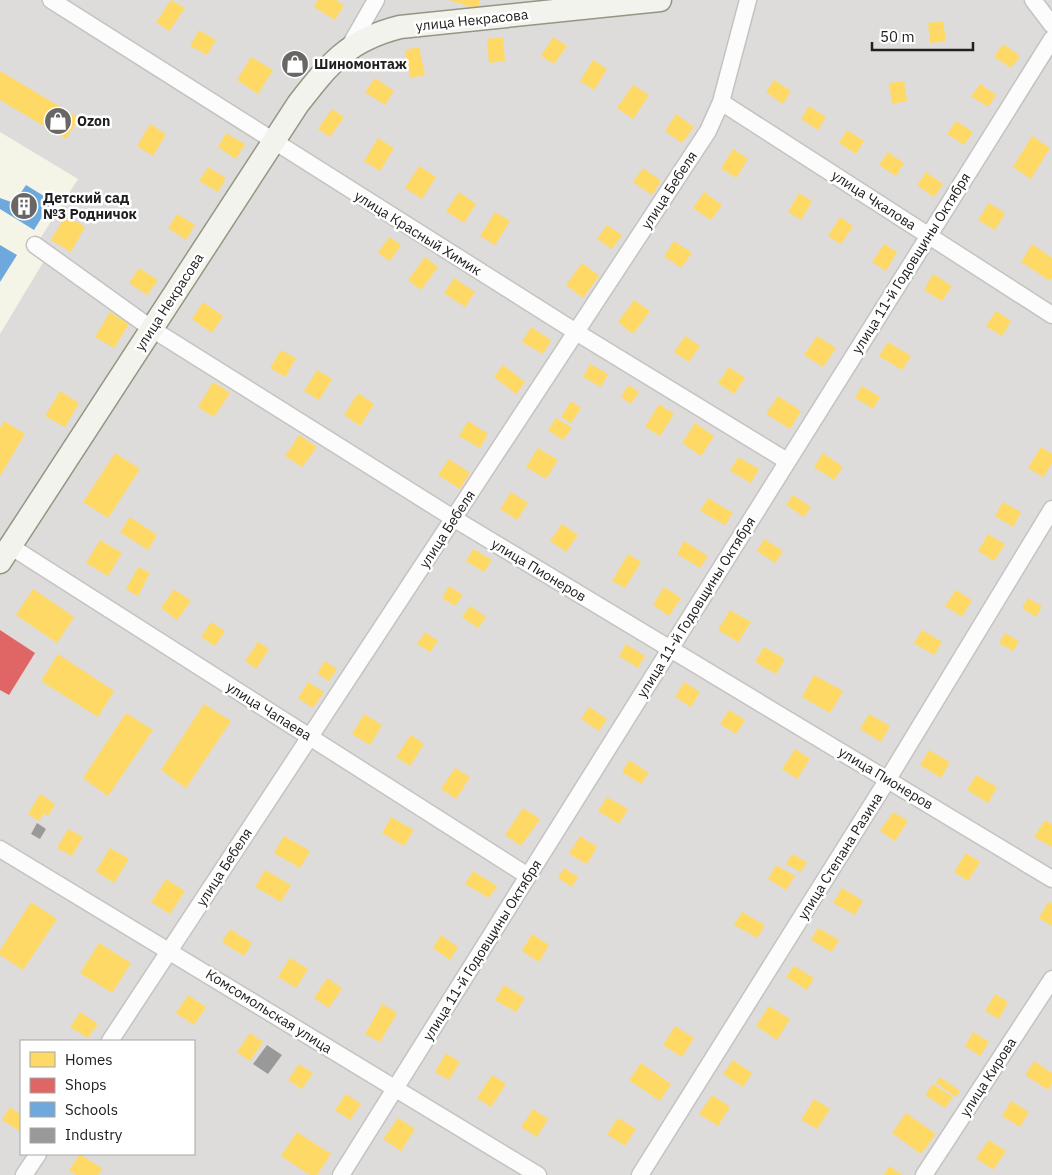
<svg xmlns="http://www.w3.org/2000/svg" width="1052" height="1175" viewBox="0 0 1052 1175" font-family="'IBM Plex Sans',sans-serif">
	<style>
		.residential { fill: #dddcda; fill-rule: evenodd }
		.education { fill: #f5f5e7 }
		.homes { fill: #ffd966 }
		.shops { fill: #e06666 }
		.schools { fill: #6fa8dc }
		.industry { fill: #999 }
		.lines { fill: none; stroke-linecap: round; stroke-linejoin: round }
		.street-casing { stroke: #c4c3c1; stroke-width: 19 }
		.secondary-casing { stroke: #949683; stroke-width: 25 }
		.street { stroke: #fcfcfc; stroke-width: 16 }
		.secondary { stroke: #f2f3ec; stroke-width: 22 }
		.labels { text-anchor: middle; stroke-width: 5; stroke-linejoin: round; paint-order: stroke }
		.street-label { font-size: 14px; fill: #202020; stroke: #fff }
		.poi-label { font-size: 14px; font-weight: bold; fill: #202020; stroke: #fff; text-anchor: start }
	</style>
	<rect width="100%" height="100%" fill="#eeece9"/>
	<!-- residential -->
	<path class="residential" d="M0 0H1052V1175H0ZM21 1041H194V1154H21Z"/>
	<!-- education -->
	<path class="education" d="M0 132 78 179 36 245 47 256 0 334Z"/>
	<!-- homes -->
	<path class="homes" d="M171 0 185 8 169 31 156 22Z
		M318 0H336L344 5 335 20 314 7Z
		M449 0H480L478 9Z
		M943 21 946 41 930 43 928 23Z
		M199 30 216 40 207 55 190 46Z
		M503 37 505 61 489 63 487 39Z
		M553 37 567 46 554 64 541 56Z
		M1003 44 1020 56 1011 68 994 57Z
		M419 47 425 75 410 78 405 50Z
		M251 57 273 70 258 94 237 80Z
		M593 60 607 69 594 90 580 81Z
		M0 71 79 118 66 139 0 100Z
		M375 78 394 91 385 105 365 92Z
		M774 80 791 91 783 104 766 92Z
		M904 81 907 101 892 104 889 83Z
		M980 84 996 95 988 107 971 96Z
		M633 85 649 95 633 119 617 108Z
		M809 106 826 117 818 130 801 119Z
		M332 109 344 117 330 137 318 129Z
		M676 114 694 127 682 143 665 131Z
		M956 121 973 132 964 145 947 134Z
		M150 124 166 134 153 156 137 146Z
		M847 130 864 141 856 154 839 143Z
		M226 133 245 144 236 159 218 147Z
		M1032 136 1050 148 1031 179 1013 167Z
		M378 138 394 148 380 171 364 161Z
		M733 149 748 159 736 178 721 168Z
		M888 152 904 163 896 176 879 165Z
		M419 166 436 177 422 199 405 188Z
		M208 167 226 178 218 192 199 181Z
		M643 168 661 181 652 195 633 182Z
		M926 172 943 184 934 197 917 185Z
		M459 192 476 204 464 223 446 211Z
		M704 192 722 205 711 220 693 208Z
		M799 193 812 201 801 220 788 212Z
		M989 203 1005 213 995 230 978 220Z
		M495 212 510 221 495 245 480 236Z
		M177 214 195 225 186 240 168 228Z
		M66 215 85 227 71 252 51 240Z
		M840 217 853 226 841 244 828 236Z
		M607 225 622 235 612 249 597 239Z
		M389 237 401 245 390 261 378 253Z
		M674 241 692 253 681 268 664 256Z
		M884 244 897 252 886 271 872 262Z
		M1032 244 1052 258V278L1050 281 1021 262Z
		M425 257 438 267 421 290 408 280Z
		M582 263 599 276 583 298 566 285Z
		M139 268 158 280 147 295 129 283Z
		M933 274 952 286 942 301 924 290Z
		M454 278 475 292 465 307 444 293Z
		M634 300 650 311 633 334 618 322Z
		M203 302 223 316 212 333 192 319Z
		M996 311 1011 321 1002 336 986 326Z
		M110 312 129 324 114 348 95 337Z
		M531 327 551 340 543 354 522 342Z
		M685 336 700 346 689 362 674 352Z
		M817 336 836 348 823 367 804 355Z
		M888 342 911 356 902 370 879 356Z
		M281 350 296 358 285 377 270 368Z
		M590 364 608 374 601 387 583 377Z
		M503 365 525 382 516 394 494 377Z
		M729 367 745 378 734 394 718 383Z
		M317 370 332 379 319 400 304 391Z
		M213 382 230 393 214 417 198 407Z
		M628 385 639 392 631 404 621 397Z
		M862 386 880 397 873 409 855 398Z
		M60 391 79 403 65 427 45 416Z
		M358 393 374 404 360 426 344 415Z
		M778 396 801 411 790 429 766 414Z
		M571 401 581 408 571 423 561 417Z
		M659 404 674 414 660 436 645 427Z
		M556 418 572 428 563 440 548 430Z
		M4 421 25 434 0 476V428Z
		M468 421 488 434 480 448 459 436Z
		M695 423 714 436 701 456 682 443Z
		M299 435 317 447 302 467 285 456Z
		M1041 447 1052 454V463L1043 477 1028 468Z
		M538 448 558 460 546 479 526 467Z
		M115 453 140 469 108 518 83 502Z
		M823 453 843 467 834 480 814 467Z
		M738 457 759 469 751 483 730 471Z
		M449 459 470 473 460 489 438 475Z
		M511 492 528 503 517 520 500 509Z
		M793 495 811 507 804 517 786 505Z
		M708 498 733 513 725 525 700 511Z
		M1003 502 1021 512 1013 527 995 516Z
		M130 517 157 535 148 550 120 532Z
		M562 524 578 535 566 552 550 541Z
		M988 534 1005 544 994 561 978 551Z
		M764 539 783 551 775 563 757 551Z
		M100 540 122 553 108 576 86 563Z
		M684 541 708 556 700 568 677 554Z
		M473 549 492 560 484 572 466 561Z
		M628 554 641 562 625 588 612 581Z
		M138 567 150 573 138 596 126 589Z
		M449 586 463 595 455 606 442 598Z
		M664 587 681 598 669 616 653 605Z
		M33 589 74 617 57 643 16 615Z
		M174 589 191 601 177 620 161 608Z
		M956 590 972 600 962 617 945 606Z
		M1028 598 1042 606 1036 617 1022 608Z
		M470 606 486 617 478 628 462 617Z
		M730 610 751 622 738 642 718 630Z
		M211 622 225 631 215 646 201 637Z
		M922 630 942 642 934 655 914 643Z
		M425 632 438 641 430 652 417 644Z
		M1005 633 1019 641 1013 651 999 643Z
		M258 642 269 649 256 669 245 661Z
		M626 644 645 656 638 668 619 656Z
		M764 647 785 659 776 674 755 662Z
		M58 654 114 691 98 717 41 681Z
		M325 661 337 669 329 681 317 673Z
		M814 675 843 691 830 713 802 697Z
		M308 682 324 692 313 708 298 698Z
		M684 682 700 692 691 707 675 697Z
		M204 704 231 721 186 788 161 770Z
		M589 707 607 719 599 731 581 719Z
		M729 710 745 720 736 734 720 724Z
		M126 713 153 730 108 796 83 778Z
		M364 714 382 725 370 745 352 734Z
		M869 714 890 726 881 742 860 729Z
		M411 735 424 744 410 766 396 757Z
		M795 749 810 759 797 779 782 769Z
		M929 750 950 762 941 778 920 765Z
		M629 760 649 773 641 784 622 772Z
		M455 768 470 777 456 799 441 789Z
		M976 775 997 787 988 803 967 790Z
		M40 794 55 804 48 816 44 813 39 821 28 814Z
		M607 797 628 809 619 824 598 811Z
		M523 808 540 819 521 846 505 835Z
		M893 812 908 821 895 841 880 831Z
		M391 817 414 830 404 846 382 833Z
		M1045 820 1052 824V847L1034 837Z
		M68 829 83 837 72 856 57 848Z
		M284 836 310 851 300 868 274 853Z
		M580 836 597 847 587 864 569 854Z
		M110 848 129 859 114 883 96 871Z
		M966 853 980 862 968 881 954 872Z
		M792 854 807 862 801 872 786 864Z
		M776 865 795 876 786 890 768 879Z
		M564 868 578 877 572 887 558 878Z
		M265 870 291 885 281 902 255 887Z
		M473 871 497 886 489 898 465 884Z
		M166 879 185 891 170 914 151 902Z
		M842 888 863 901 855 915 833 903Z
		M31 902 57 919 23 970 0 955V950Z
		M1048 902 1052 904V926L1039 918Z
		M742 912 765 925 757 938 734 925Z
		M818 928 839 940 832 952 811 940Z
		M230 929 252 943 244 956 222 942Z
		M532 934 549 945 539 962 522 951Z
		M441 935 458 947 450 960 433 948Z
		M99 943 131 963 112 993 80 973Z
		M290 958 308 969 296 988 278 977Z
		M794 966 814 978 807 990 786 977Z
		M327 978 342 988 329 1008 314 998Z
		M504 985 525 998 516 1012 495 1000Z
		M995 994 1008 1002 999 1019 985 1011Z
		M188 995 206 1007 194 1025 176 1013Z
		M382 1004 397 1013 380 1042 365 1034Z
		M769 1006 790 1019 777 1040 756 1026Z
		M80 1012 98 1024 88 1038 70 1027Z
		M675 1026 694 1038 682 1057 663 1045Z
		M973 1032 989 1042 980 1056 965 1046Z
		M250 1033 263 1042 250 1061 237 1052Z
		M446 1053 460 1062 449 1080 435 1072Z
		M733 1060 752 1073 743 1087 723 1074Z
		M1034 1061 1052 1073V1083L1048 1090 1025 1075Z
		M641 1063 671 1084 660 1101 629 1080Z
		M299 1064 313 1073 302 1089 288 1080Z
		M492 1075 506 1084 491 1107 477 1098Z
		M940 1077 960 1091 956 1097 936 1083Z
		M933 1084 953 1097 945 1108 925 1095Z
		M346 1094 361 1104 350 1120 335 1110Z
		M712 1095 730 1107 718 1126 699 1114Z
		M814 1099 830 1109 817 1129 801 1120Z
		M1011 1101 1029 1112 1020 1127 1002 1116Z
		M10 1107 21 1115V1132L2 1120Z
		M533 1109 548 1119 537 1137 521 1127Z
		M906 1113 936 1134 921 1154 892 1133Z
		M398 1118 415 1129 401 1151 383 1139Z
		M618 1118 636 1129 625 1146 607 1134Z
		M297 1132 331 1154 317 1175H310L281 1156Z
		M989 1140 1006 1151 993 1170 976 1158Z
		M80 1154 103 1169 98 1175H76L69 1170Z
		M889 1166 903 1175H884Z"/>
	<!-- shops -->
	<path class="shops" d="M0 630 35 653 9 695 0 690Z"/>
	<!-- schools -->
	<path class="schools" d="M26 185 52 201 34 230 0 209V198L14 203Z
		M0 245 17 255 0 282Z"/>
	<!-- industry -->
	<path class="industry" d="M37 823 46 829 40 839 31 834Z
		M267 1045 282 1055 268 1074 253 1064Z"/>
	<g class="lines">
		<!-- street casing -->
		<g class="street-casing">
			<path id="street" d="M51 0 576 332 787 461
				M1033 0 1052 25
				M348 49 376 0
				M721 102 1052 315
				M35 245 152 329 453 518 1052 879
				M10 546 528 876
				M0 849 538 1175
				M110 1041 708 131 721 102 748 0
				M24 1175 38 1154
				M341 1175 1052 39
				M640 1175 888 779 1052 509
				M924 1175 1052 979"/>
		</g>
		<!-- secondary casing -->
		<g class="secondary-casing">
			<path id="secondary" d="M0 562 298 104C330 63 348 40 400 27L660 0"/>
		</g>
		<!-- street -->
		<use href="#street" class="street"/>
		<!-- secondary -->
		<use href="#secondary" class="secondary"/>
	</g>
	<!-- icons -->
	<defs>
		<g id="shop-disc" transform="scale(1.4375)"><circle r="9.5" fill="#686766" stroke="#fff"/><path d="M-5-2.5h2.3a2.7 3.5 0 0 1 5.4 0H5L5.5 6h-11ZM-1.5-2.5h3a1.5 2.3 0 0 0-3 0Z" fill="#fff"/></g>
		<g id="building-disc" transform="scale(1.4375)"><circle r="9.5" fill="#686766" stroke="#fff"/><path d="M-4-6H4V6H1V3H-1V6H-4ZM-2.5-4.3h1.7v1.8h-1.7ZM.8-4.3h1.7v1.8H.8ZM-2.5-1h1.7V.8h-1.7ZM.8-1h1.7V.8H.8Z" fill="#fff"/></g>
	</defs>
	<g fill-rule="evenodd">
		<use href="#shop-disc" x="295" y="64"/>
		<use href="#shop-disc" x="58" y="121"/>
		<use href="#building-disc" x="24" y="206"/>
	</g>
	<g class="labels">
		<!-- street labels -->
		<g class="street-label">
			<text transform="translate(472 20) rotate(-6)" y="5">улица Некрасова</text>
			<text transform="translate(669 190) rotate(-57)" y="5">улица Бебеля</text>
			<text transform="translate(874 200) rotate(33)" y="5">улица Чкалова</text>
			<text transform="translate(418 233) rotate(32)" y="5">улица Красный Химик</text>
			<text transform="translate(911 263) rotate(-58)" y="5">улица 11-й Годовщины Октября</text>
			<text transform="translate(169 302) rotate(-57)" y="5">улица Некрасова</text>
			<text transform="translate(447 529) rotate(-57)" y="5">улица Бебеля</text>
			<text transform="translate(539 570) rotate(31)" y="5">улица Пионеров</text>
			<text transform="translate(696 607) rotate(-58)" y="5">улица 11-й Годовщины Октября</text>
			<text transform="translate(269 711) rotate(32)" y="5">улица Чапаева</text>
			<text transform="translate(886 778) rotate(31)" y="5">улица Пионеров</text>
			<text transform="translate(840 856) rotate(-58)" y="5">улица Степана Разина</text>
			<text transform="translate(224 867) rotate(-57)" y="5">улица Бебеля</text>
			<text transform="translate(482 950) rotate(-58)" y="5">улица 11-й Годовщины Октября</text>
			<text transform="translate(269 1011) rotate(32)" y="5">Комсомольская улица</text>
			<text transform="translate(988 1077) rotate(-57)" y="5">улица Кирова</text>
		</g>
		<!-- poi labels -->
		<g class="poi-label">
			<text x="314" y="69">Шиномонтаж</text>
			<text x="77" y="126">Ozon</text>
			<text x="43" y="203">Детский сад<tspan x="43" dy="16">№3 Родничок</tspan></text>
		</g>
	</g>
	<!-- legend -->
	<rect x="20" y="1040" width="175" height="115" fill="#ffffff" stroke="#a6a6a6"/>
	<rect x="30" y="1052" width="25" height="15" fill="#ffd966" stroke="#a6a6a6"/>
	<text x="65" y="1065" font-size="15" fill="#202020">Homes</text>
	<rect x="30" y="1078" width="25" height="15" fill="#e06666" stroke="#a6a6a6"/>
	<text x="65" y="1090" font-size="15" fill="#202020">Shops</text>
	<rect x="30" y="1102" width="25" height="15" fill="#6fa8dc" stroke="#a6a6a6"/>
	<text x="65" y="1115" font-size="15" fill="#202020">Schools</text>
	<rect x="30" y="1128" width="25" height="15" fill="#999999" stroke="#a6a6a6"/>
	<text x="65" y="1140" font-size="15" fill="#202020">Industry</text>
	<!-- scale -->
	<path d="M872 42v8h101v-8" fill="none" stroke="#202020" stroke-width="2.5"/>
	<text x="880" y="42" font-size="15" fill="#202020" stroke="#ffffff" stroke-width="4" paint-order="stroke">50 m</text>
</svg>
